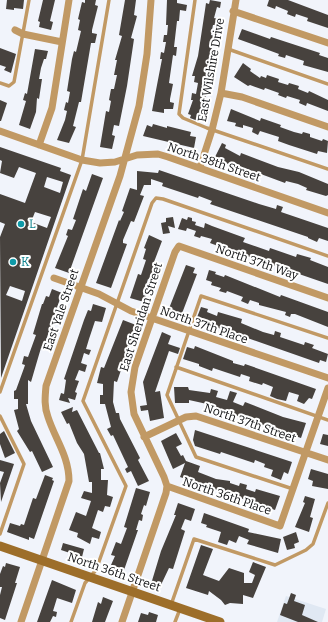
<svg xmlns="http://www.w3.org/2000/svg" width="328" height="622" viewBox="0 0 328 622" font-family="Bitter,serif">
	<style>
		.built { fill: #e0e8f3 }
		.building { fill: #47423e; fill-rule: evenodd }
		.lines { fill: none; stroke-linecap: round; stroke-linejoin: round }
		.lane { stroke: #c19964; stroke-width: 3.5 }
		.street { stroke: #c19964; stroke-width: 7 }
		.secondary { stroke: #9d6e2a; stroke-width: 9 }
		.culture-dot { fill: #0f9aa8; stroke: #fff; stroke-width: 1.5 }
		.labels { text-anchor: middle; stroke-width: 4; stroke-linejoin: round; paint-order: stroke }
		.street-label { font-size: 12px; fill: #0f1012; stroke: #fff }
		.culture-label { font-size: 12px; fill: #0d838f; stroke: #fff; text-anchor: start }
	</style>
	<rect width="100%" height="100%" fill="#f1f4fb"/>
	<!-- built -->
	<path class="built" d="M286 596 326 609 322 622H277Z"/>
	<!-- building -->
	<path class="building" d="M7 0H24L23 9 14 8V10L6 9Z
		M43 0H55L50 21 53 22 51 30 39 27 40 22 38 21Z
		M85 0H96L95 5 98 6 92 30V33L97 34 95 43H91L81 102H79L73 126 76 127 69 143 57 140 65 120 67 111 64 110 66 102 68 103 70 92 67 91 72 59 74 51 76 52 81 31 78 30 80 20 78 19 82 2 85 3Z
		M125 0H136L134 15 137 16 131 38 134 39 127 86 119 126 114 125 112 135 115 136 112 149 100 147 106 111 109 112 111 101 109 100 111 89H114L117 75H114L117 60H115L122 36 119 35Z
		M167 0H177V3L187 5 186 11 180 10 179 21H177L174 47H177L176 56 173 55 169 83 173 84 170 99V102L174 103 173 109H164V113L152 111 162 59H160L161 52 164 53 166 42H163L164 35H167L168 25H166Z
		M210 0 221 2 220 8 217 7 214 18 218 19 216 25H213L211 35 214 36 211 53H213L212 60 209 59 207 77 210 78 208 90 198 121 190 118 191 115 188 114 193 100H191L192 93 196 94 198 83 194 82 195 76H192L198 56 205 10 206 3 209 4Z
		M269 0H288L328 15V28L307 21 308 18 296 14 295 17 287 14 288 11 276 6 275 9 267 6Z
		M242 29 270 39 271 37 320 53 319 55 328 58V72L303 65 304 61 286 55 285 58 278 56 279 54 238 39Z
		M0 48 16 54 11 73 4 70 6 67 0 65Z
		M35 49 48 51 46 59H44L41 68 39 79H42L39 99 37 98 36 112 30 129 19 125 26 101 23 100 25 93 27 94Z
		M243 63 251 69 250 71 260 78 261 76 266 78 267 75 279 79 278 82 288 85 289 83 299 86 298 89 308 93 309 91 328 100V111L307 103 306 106 299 103 300 100 287 96 286 98 278 95 279 93 265 88 264 90 250 85 248 86 234 77Z
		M0 100 7 103 1 121H0Z
		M231 109 260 121 261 118 281 125 280 127 294 132 302 134 303 132 310 134V137L322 141 323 139 328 141 327 153 318 151 317 154 289 145 278 141 279 137 260 131 258 135 252 132 253 128 243 125V128L235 126 236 123 227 121Z
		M153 124 167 128V126L191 132 190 136 196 137 194 148 143 136 147 125 152 127Z
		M222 143 226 145 225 148 240 156 241 153 278 167 299 172 328 184V195L326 196 306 190 307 188 298 184 286 181 285 183 231 163 230 165 215 157Z
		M0 147 61 168 60 171 71 175 1 378 0 237 5 224 0 222V194L25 203 36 173 19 167 14 178 0 173 2 161 0 160ZM47 177 63 182 60 193 44 187ZM35 212 51 217 47 228 31 222ZM10 286 25 291 22 301 6 295Z
		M159 170 259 204 276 209 277 205 283 207 281 212 328 228V241L319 238 317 242 308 238V237L210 204 212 201 199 196 198 198 162 186 163 183 151 179V185H144L140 195 144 196 134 222 131 221 123 240V243L127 244 111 288 96 283 119 220 120 221 124 212 122 211 130 188 137 190V171L158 173Z
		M92 174 103 178 69 273 55 268 68 236 66 235 68 229 72 230 76 220 73 219 83 189 86 191Z
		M173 217 175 228 168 226 170 233 163 234 161 223 166 222V218Z
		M188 217 192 218V221L196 222 195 225 204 228 205 223 212 226 245 238 243 242 269 251 270 248 296 257 297 254 311 258 310 260 328 267V284L226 249 210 243 212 239 201 236 200 238 194 236 196 231 187 228 186 231 178 229 182 218 187 220Z
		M149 235 162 241 154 262 157 263 151 280 148 279 143 295 146 296 144 302 130 298 138 274 141 275 146 260 143 259 146 249 144 248Z
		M186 265 195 268 193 273 197 274 181 316 168 311Z
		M209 270 216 272 215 274 224 277 225 275 280 297 281 295 328 312V327L295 314H291L290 317 285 315 286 312 259 305V303L250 300 248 304 241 301 243 297 227 291 226 293 219 291 221 288 211 285 212 282 206 280Z
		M52 289 62 293 43 349 41 348 38 358 31 382 28 380V404H26L31 421 53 467 42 472 32 451 30 452 17 431 19 429 14 410 18 409V399H14V391L16 390 24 368 25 365 22 364 24 356 28 357 36 335 33 334 42 304H43L46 296 49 297Z
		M93 304 106 308 102 322 95 321 89 339 86 349 91 350 89 355 84 353 81 363 87 365 85 372 79 370 75 380 79 381 75 392 77 393 75 400 68 398 70 403 59 400 61 393 64 394 66 380 64 379 84 320 88 310 91 311Z
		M201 307 208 309 207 312 217 316 218 312 242 319 241 323 263 332 274 335 275 331 281 333 280 337 304 345 305 342 314 345 312 348 328 354 326 362 320 360 319 363 196 320Z
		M123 320 136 325 117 382 114 381 113 402 116 413H119L120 419 140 458 138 460 149 481 138 486 131 471 127 473 125 469 128 467 113 435 111 436 107 429 111 427 105 404H100V395H103V384L97 383 101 367 104 368Z
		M162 332 171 336 168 344 180 348 178 354 169 351 155 392 160 391 164 418 150 421 148 410 141 411 140 406 147 405 143 382Z
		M195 346 233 361V363L244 366 245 364 316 389 312 399 309 398 304 404 297 401 299 395 289 392 286 401 277 399 270 396 273 387 263 383 262 385 249 381 250 377 241 374 240 377 213 368 212 371 199 366V364L183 359 187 347 194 349Z
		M174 387H188L189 390 210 393 211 389 218 391 216 397 227 400 230 391 237 393 233 402 243 406 245 402 283 417 306 423 301 438 206 405 207 404 189 400V403H175Z
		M73 407 72 412 77 410 99 453H100L104 469H101V480H108L107 495 113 497 110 507 105 506 103 512 98 510 92 528 101 532 99 539 92 537 90 544 77 537 78 533 69 530 76 512 86 516 91 501 81 498 84 491 92 493V482H89L84 454 77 443 69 423 67 424 61 412Z
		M195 430 292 462 288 474 284 472 281 480 271 476 273 470 264 467 265 464 255 460 254 463 221 452 220 454 195 446 193 440Z
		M4 431 15 453 5 458 0 444V434Z
		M176 433 182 444 176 447 181 456 183 455 186 461 200 466 198 472 216 479 230 481V483L239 486 240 483 247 485 246 489 255 492 256 489 280 496 275 510 180 477 185 463 173 469 161 441Z
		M323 434 328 435V446L320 444Z
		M0 460 14 464 1 502 0 483 4 472 0 471Z
		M311 469 328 474V489L312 486 313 481 308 479Z
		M45 475 53 478 52 480 54 481 34 539 29 537V540L7 532 10 523 20 526 21 524 24 525 33 498 36 499Z
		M136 488 150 492 146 506 144 505 141 514 143 515 142 521 139 520 136 530H138L124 570 111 565 115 556 111 555 116 542 121 544 127 528 124 527Z
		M305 496 315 499 310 517 313 518 309 532 295 527 305 503 303 502Z
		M178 503 195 509 191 521 185 519 181 529 185 531 173 569 169 568 160 587 151 584 161 551 176 515H174Z
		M204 513 249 529 248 532 281 539 278 553 247 544 249 540 239 536 236 543 229 540 227 545 218 542 221 532 206 527 207 525 201 523Z
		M296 532 299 542 294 544 295 548 287 550 283 537Z
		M63 543 84 549 82 557 61 550Z
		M201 545 213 549 203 575 219 581 229 568 244 573V583H252L255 575 249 572 253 562 266 567 253 598 243 595V604L230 603 225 605 221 600 209 591 208 595 186 588Z
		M6 563 20 567 15 583H17L5 620 0 618V595L2 587H0V574L3 566 5 567Z
		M52 580 76 590 72 603 57 598 53 611 57 612 56 617 53 616 50 622H37Z
		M291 593 296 595 294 601 305 605 302 615 318 622H298L280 615 284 603 287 604Z
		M103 597 113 601 108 614 105 622H92L98 602 101 604Z
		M149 612 158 615 156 622H138L141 613 148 615Z"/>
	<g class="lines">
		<!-- lane -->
		<path class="lane" d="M195 0 179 114 183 118 207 128 328 169
			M228 49 328 84
			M0 83 9 86 14 82 29 0
			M176 367 328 420
			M0 392 82 160 109 0
			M0 416 24 464 0 534
			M293 489 196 457 167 395 201 296 328 338
			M171 605 194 539 275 565 306 550 313 544 328 503
			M71 622 85 583 96 570 126 486 83 401 152 203 156 198 163 199 328 256
			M175 622 180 609"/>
		<!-- street -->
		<path class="street" d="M233 11 328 43
			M15 30 23 34 62 42
			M221 93 242 97 328 127
			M0 131 82 160 100 163 115 162 137 155 158 154 168 157 328 213
			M39 145 52 108 69 0
			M200 167 212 130 221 93 236 0
			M54 278 99 294 131 311 328 378
			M144 437 186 417 196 416 328 460
			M167 486 280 526 328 388
			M21 622 69 481C69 456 55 439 48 417 44 407 45 397 46 386L120 176 139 106 147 54 151 0
			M122 622 166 493 167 486 164 477 134 414 131 392 135 367 175 252 179 246 328 298"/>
		<!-- secondary -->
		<path class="secondary" d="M0 546 220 622"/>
	</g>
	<!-- markers -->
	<g class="culture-dot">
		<circle cx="21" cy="224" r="4"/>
		<circle cx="13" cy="262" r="4"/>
	</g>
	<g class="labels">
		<!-- street labels -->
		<g class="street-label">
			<text transform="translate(211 70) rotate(-80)" y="4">East Wilshire Drive</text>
			<text transform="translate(214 162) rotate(19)" y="4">North 38th Street</text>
			<text transform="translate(257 262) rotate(19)" y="4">North 37th Way</text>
			<text transform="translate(61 310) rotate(-71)" y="4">East Yale Street</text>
			<text transform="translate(141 317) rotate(-72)" y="4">East Sheridan Street</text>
			<text transform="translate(204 325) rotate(19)" y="4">North 37th Place</text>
			<text transform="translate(250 423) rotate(19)" y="4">North 37th Street</text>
			<text transform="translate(227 496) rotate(19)" y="4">North 36th Place</text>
			<text transform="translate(114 572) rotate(19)" y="4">North 36th Street</text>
		</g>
		<!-- culture labels -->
		<g class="culture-label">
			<text x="29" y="228">L</text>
			<text x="21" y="266">K</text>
		</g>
	</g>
</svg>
